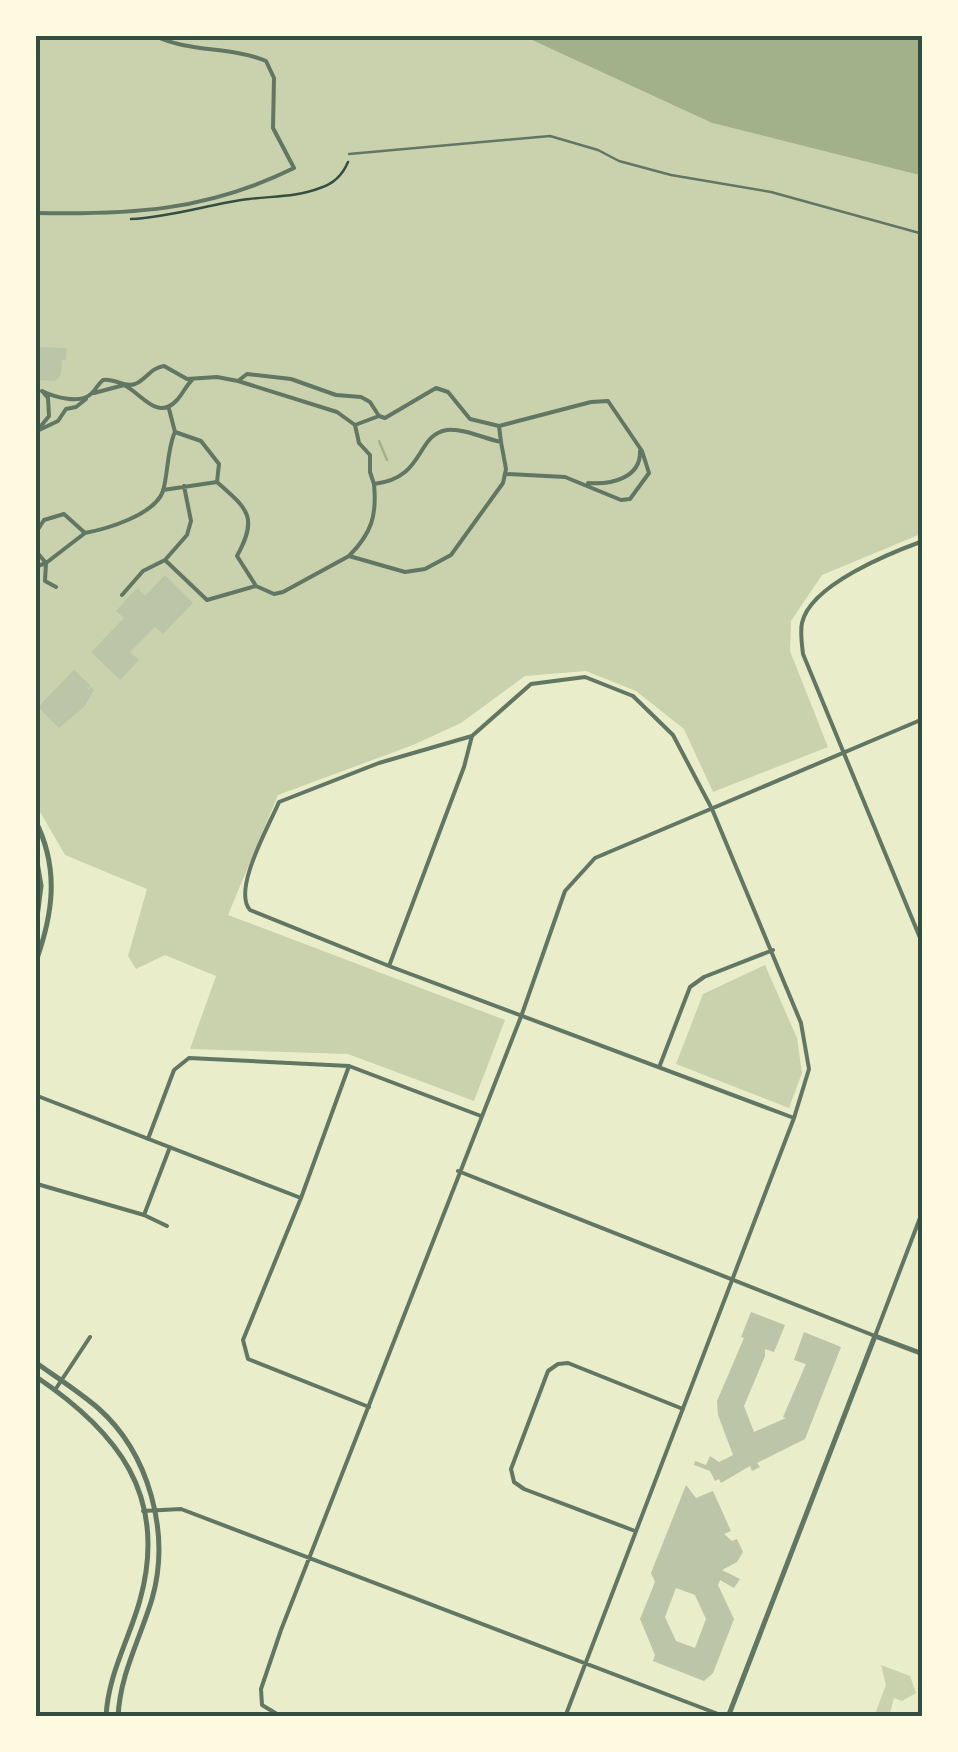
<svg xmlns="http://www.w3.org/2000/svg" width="958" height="1752" viewBox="0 0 958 1752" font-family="Lora,serif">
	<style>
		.green { fill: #cad2ad }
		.water { fill: #a3b18a }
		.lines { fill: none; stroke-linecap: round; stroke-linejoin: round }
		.stream { stroke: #a3b18a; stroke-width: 2.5 }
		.building { fill: #bcc5a7; fill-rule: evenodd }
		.path { stroke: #344e41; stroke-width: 2.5 }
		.service { stroke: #617663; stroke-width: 2.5 }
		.pedestrian { stroke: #617663; stroke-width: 4 }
		.minor { stroke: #617663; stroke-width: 4 }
		.tertiary { stroke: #617663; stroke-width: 5 }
		.neatline { fill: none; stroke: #344e41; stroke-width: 4 }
	</style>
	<rect width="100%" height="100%" fill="#e9edc9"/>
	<!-- green -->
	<path class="green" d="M35 35H521L712 123 923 176V533L822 575 791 621 790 651 828 747 713 792 684 729 636 691 586 671 525 676 461 723 413 745 278 795 228 915 505 1020 474 1101 348 1054 190 1049 216 976 165 955 136 969 128 956 147 889 65 855 35 803Z
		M765 965 797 1038 802 1073 789 1108 676 1064 703 994Z
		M881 1665 910 1676 916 1693 902 1701 894 1698 889 1717H874L886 1685Z"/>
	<!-- water -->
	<path class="water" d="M521 35H923V176L712 123Z"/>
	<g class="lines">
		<!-- stream -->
		<path class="stream" d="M379 441 387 460"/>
	</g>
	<!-- building -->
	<path class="building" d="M38 347 67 348 66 360H62L61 374 56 381 37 380Z
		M165 575 193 603 163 634 155 627 130 652 139 660 120 680 91 652 124 618 116 611 131 594 138 588 145 596Z
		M74 670 90 685 87 691 91 687 94 690 84 707 59 728 38 707Z
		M751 1312 785 1325 774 1352 765 1349V1356L744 1406 754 1432 786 1418 783 1417 806 1364 794 1360 804 1332 841 1347 805 1439 757 1463 760 1467 752 1471 750 1466 721 1483 719 1479 715 1481 710 1471 694 1465 695 1461 706 1465 710 1456 719 1462 733 1455 718 1415 717 1401 744 1338 741 1337Z
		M686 1485 696 1498 713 1491 731 1531 724 1534 732 1541 737 1539 743 1552 737 1562 722 1570 740 1579 734 1588 720 1580 718 1585 734 1619 713 1673 704 1681 653 1661 655 1655 640 1619 655 1582 651 1573ZM676 1588 695 1595 706 1619 695 1648 676 1641 665 1617Z"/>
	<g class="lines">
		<!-- path -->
		<path class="path" d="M131 219C172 217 209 204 249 199 274 196 297 197 320 188 333 184 343 174 348 162"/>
		<!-- service -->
		<path class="service" d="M349 154 550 136 598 150 619 161 671 175 771 192 923 234"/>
		<!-- pedestrian -->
		<path class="pedestrian" d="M42 391C54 397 81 405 92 393 96 389 98 384 103 380 115 378 124 388 135 384 147 379 150 368 164 366L187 379 217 377 238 381 337 412 355 425 359 443 370 455V472L374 484C426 478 415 435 447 430 464 428 485 439 501 442L499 426 470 419 448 392 436 388 385 418 379 416 370 402 361 397 336 395 291 379 247 374 238 381
			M43 392 48 398 49 416 37 431 58 421 66 409 76 407 86 399
			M94 393 124 385C141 393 157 421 176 401 183 394 185 387 192 380
			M169 409 175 432 201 441 219 464 217 482C247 509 259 516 237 556L256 586
			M355 425 379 416
			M499 426 591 402 608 401 642 451 649 473 630 499 621 500 565 477 506 474
			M588 483C611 485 641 478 640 451
			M163 490 217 482
			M35 534 44 520 64 514 85 533C106 529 155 515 163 491 168 473 167 453 174 434
			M35 550 46 563 45 581 56 587
			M349 556C372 533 377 515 374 484
			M165 560 207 600 256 586 274 594 283 592 349 556 405 572 425 569 451 555 503 483 506 469 501 442
			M35 567 46 563 85 533
			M122 595 143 571 165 560 187 535 191 521 184 486"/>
		<!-- minor -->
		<path class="minor" d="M35 213C130 215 207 211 294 168L273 128 274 78 266 61C230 46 189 53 153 35
			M923 541C890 553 810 585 802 623 800 632 802 645 803 654L923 945
			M389 966 464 767 472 736
			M660 1065 690 987 704 977 773 950
			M349 1066 301 1198 243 1340 248 1359 369 1407
			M35 1095 301 1198
			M148 1139 174 1070 189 1058 349 1066 481 1116
			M458 1171 875 1336 923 1210
			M35 1189 37 1184 144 1215 167 1226
			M144 1215 170 1147
			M55 1390 90 1337
			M143 1511 181 1509 726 1717
			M635 1531 524 1489 514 1482 511 1469 548 1371 558 1364 568 1363 683 1409
			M282 1717 262 1705 261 1689 281 1630 522 1014 565 891 595 858 923 719
			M565 1717 794 1118 809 1069 801 1023 712 809 673 735 633 696 585 677 531 684 472 736 379 763 279 802C269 826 232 890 250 910L389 966 794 1118"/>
		<!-- tertiary -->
		<path class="tertiary" d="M35 820C60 869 53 915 35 964
			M35 850 41 886 35 933
			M35 1362C56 1377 78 1391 98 1408 149 1453 171 1533 152 1599 140 1639 120 1674 118 1717
			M35 1376C117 1431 169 1495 140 1600 129 1640 108 1674 106 1717
			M728 1717 875 1336 923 1354"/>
	</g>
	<!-- border -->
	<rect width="958" height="1752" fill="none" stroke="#fefae0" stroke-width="75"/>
	<rect x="38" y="38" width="882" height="1676" class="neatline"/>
</svg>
